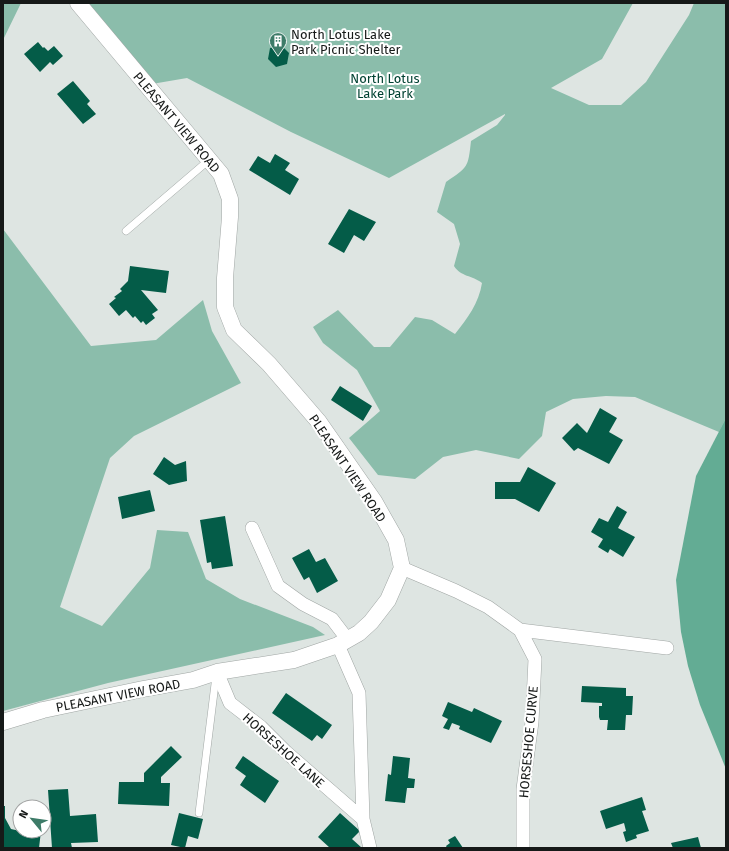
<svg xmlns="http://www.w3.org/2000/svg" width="729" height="851" viewBox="0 0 729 851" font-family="'Fira Sans',sans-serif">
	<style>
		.green { fill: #8bbdab }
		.water { fill: #63ac94 }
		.building { fill: #045c48 }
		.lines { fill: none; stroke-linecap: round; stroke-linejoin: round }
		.service-casing { stroke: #a0a6a4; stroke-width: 8 }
		.minor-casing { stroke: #a0a6a4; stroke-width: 14 }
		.tertiary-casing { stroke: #a0a6a4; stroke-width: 17 }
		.service { stroke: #fff; stroke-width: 7 }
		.minor { stroke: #fff; stroke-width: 13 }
		.tertiary { stroke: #fff; stroke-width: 16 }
		.labels { text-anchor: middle; stroke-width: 4; stroke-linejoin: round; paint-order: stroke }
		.poi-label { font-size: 13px; fill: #161918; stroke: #fff; text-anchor: start }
		.park-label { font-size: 13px; fill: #004232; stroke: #fff }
		.street-label { font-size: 13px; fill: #161918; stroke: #fff }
	</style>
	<rect width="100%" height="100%" fill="#dee5e2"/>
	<!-- green -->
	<path class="green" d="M3 3H21L3 40Z
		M82 3H633L602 59 551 88 589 105H621L646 82 689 15 694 3H726V418L719 432 635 397 606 396 573 399 546 412 542 436 519 459 476 450 443 457 415 479 378 475 349 438 380 411 357 370 323 343 313 327 338 310 374 347H390L415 317 432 320 455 334C467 319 479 303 482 283 472 275 461 277 454 266L460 244 454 224 437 212 446 182C468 167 468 168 471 141L497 125 505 115V114L389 178 291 132 187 78 146 85Z
		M3 229 91 346 156 340 203 300 212 331 241 383 134 436 110 458 60 607 102 626 150 568 157 530 188 532 206 579 240 599 313 627 325 635 108 683 3 711Z"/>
	<!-- water -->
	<path class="water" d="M726 418V769L700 705 688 666 681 632 676 580 696 476Z"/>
	<!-- building -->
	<path class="building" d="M38 42 43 48 44 47 48 51 54 46 63 56 53 65 50 62 40 72 24 54Z
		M281 45 289 53 287 64 276 67 268 59 270 48Z
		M73 81 90 101 87 104 96 114 83 124 57 94Z
		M275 154 290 163 285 170 299 179 290 195 249 170 258 156 270 163Z
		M349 209 376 222 364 241 354 235 344 253 328 244Z
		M130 266 169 271 166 293 141 290 158 310 152 314 155 318 146 325 143 321 141 323 135 316 133 318 126 310 119 316 109 304 116 298 114 297 122 291 120 289 128 281Z
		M340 386 372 406 363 421 331 400Z
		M600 408 617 418 609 432 623 440 609 464 578 448 574 451 562 438 577 423 587 433Z
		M164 457 175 465 186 461 187 481 169 485 153 474Z
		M528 467 556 483 539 512 515 499H495V482H520Z
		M150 490 155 511 122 519 118 497Z
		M617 506 627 512 618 528 635 537 623 557 610 549 608 553 598 547 603 539 591 532 599 518 608 522Z
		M225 516 233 566 212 569 211 562 207 563 200 520Z
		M309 549 316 562 325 558 338 581 317 593 309 577 304 580 292 558Z
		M582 686 626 688V696H633L632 715H626L625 730H607L608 720H600L599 717V706H602V703L581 702Z
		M286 693 332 725 322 739 317 735 312 741 272 713Z
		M448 702 472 712 474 708 502 721 491 743 459 729 460 726 452 723 449 730 443 728 448 719 442 716Z
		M171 746 182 757 161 777V783H170L169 806 118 804 119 782H144V773Z
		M243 756 279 781 265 803 240 785 246 776 235 768Z
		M393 756 410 758 408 778 415 779 414 788H407L405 803 385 801 388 774 391 775Z
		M68 789 70 816 96 814 98 842 71 843 72 848H52L48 790Z
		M642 797 646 810 642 811 649 831 636 835 637 838 626 842 623 832 626 831 624 823 606 829 600 811Z
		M3 806H5V818L11 829 20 831H41L39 848H3Z
		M179 813 203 819 198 839 188 836 185 848 171 845Z
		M340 813 360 831 352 839 362 848H330L318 837Z
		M455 836 463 848H447L446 846 450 843 448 840Z
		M698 837 701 848H673L671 843Z"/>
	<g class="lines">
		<!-- service casing -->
		<g class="service-casing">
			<path id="service" d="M126 231 209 160
				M199 813 216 676"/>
		</g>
		<!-- minor casing -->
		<g class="minor-casing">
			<path id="minor" d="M252 528 278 586 303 604 332 619 348 640
				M402 568 456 591 488 607 520 630 535 659 532 722 523 789V848
				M520 630 667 648
				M338 645 359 693 363 819 370 848
				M217 672 230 703 261 727 286 752 363 819"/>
		</g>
		<!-- tertiary casing -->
		<g class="tertiary-casing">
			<path id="tertiary" d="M3 722 43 710 143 689 193 680 217 672 294 660 338 645 359 633 371 622 388 600 402 568 396 540 374 501 319 422 269 364 234 330 225 307V278L230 217V199L221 174 78 3"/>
		</g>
		<!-- service -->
		<use href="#service" class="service"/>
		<!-- minor -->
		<use href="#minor" class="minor"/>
		<!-- tertiary -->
		<use href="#tertiary" class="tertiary"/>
	</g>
	<!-- icons -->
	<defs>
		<g id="building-pin" transform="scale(0.9)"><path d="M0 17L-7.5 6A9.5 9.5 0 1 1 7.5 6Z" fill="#3d7b68" stroke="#fff"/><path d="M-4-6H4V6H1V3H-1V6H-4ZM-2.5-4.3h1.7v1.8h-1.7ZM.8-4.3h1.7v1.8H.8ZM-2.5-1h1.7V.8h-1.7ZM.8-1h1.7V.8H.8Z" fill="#fff"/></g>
	</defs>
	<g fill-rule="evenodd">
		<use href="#building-pin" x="278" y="41"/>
	</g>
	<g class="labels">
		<!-- poi labels -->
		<g class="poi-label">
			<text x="291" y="39">North Lotus Lake<tspan x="291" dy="15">Park Picnic Shelter</tspan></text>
		</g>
		<!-- park labels -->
		<g class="park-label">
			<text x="385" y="83">North Lotus<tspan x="385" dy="15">Lake Park</tspan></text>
		</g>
		<!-- street labels -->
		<g class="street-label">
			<text transform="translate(177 122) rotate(50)" y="5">PLEASANT VIEW ROAD</text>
			<text transform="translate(348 468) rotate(56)" y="5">PLEASANT VIEW ROAD</text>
			<text transform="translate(118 695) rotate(-11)" y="5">PLEASANT VIEW ROAD</text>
			<text transform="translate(528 742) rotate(-85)" y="5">HORSESHOE CURVE</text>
			<text transform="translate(284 750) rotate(42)" y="5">HORSESHOE LANE</text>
		</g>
	</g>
	<!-- border -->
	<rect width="729" height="851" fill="none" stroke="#161918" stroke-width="8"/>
	<!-- north arrow -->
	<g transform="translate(32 819) rotate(299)"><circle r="19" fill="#ffffff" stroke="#a2a3a3"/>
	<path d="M0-3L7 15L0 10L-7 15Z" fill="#3d7b68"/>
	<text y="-6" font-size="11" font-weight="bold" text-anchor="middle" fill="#161918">N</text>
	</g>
</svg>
